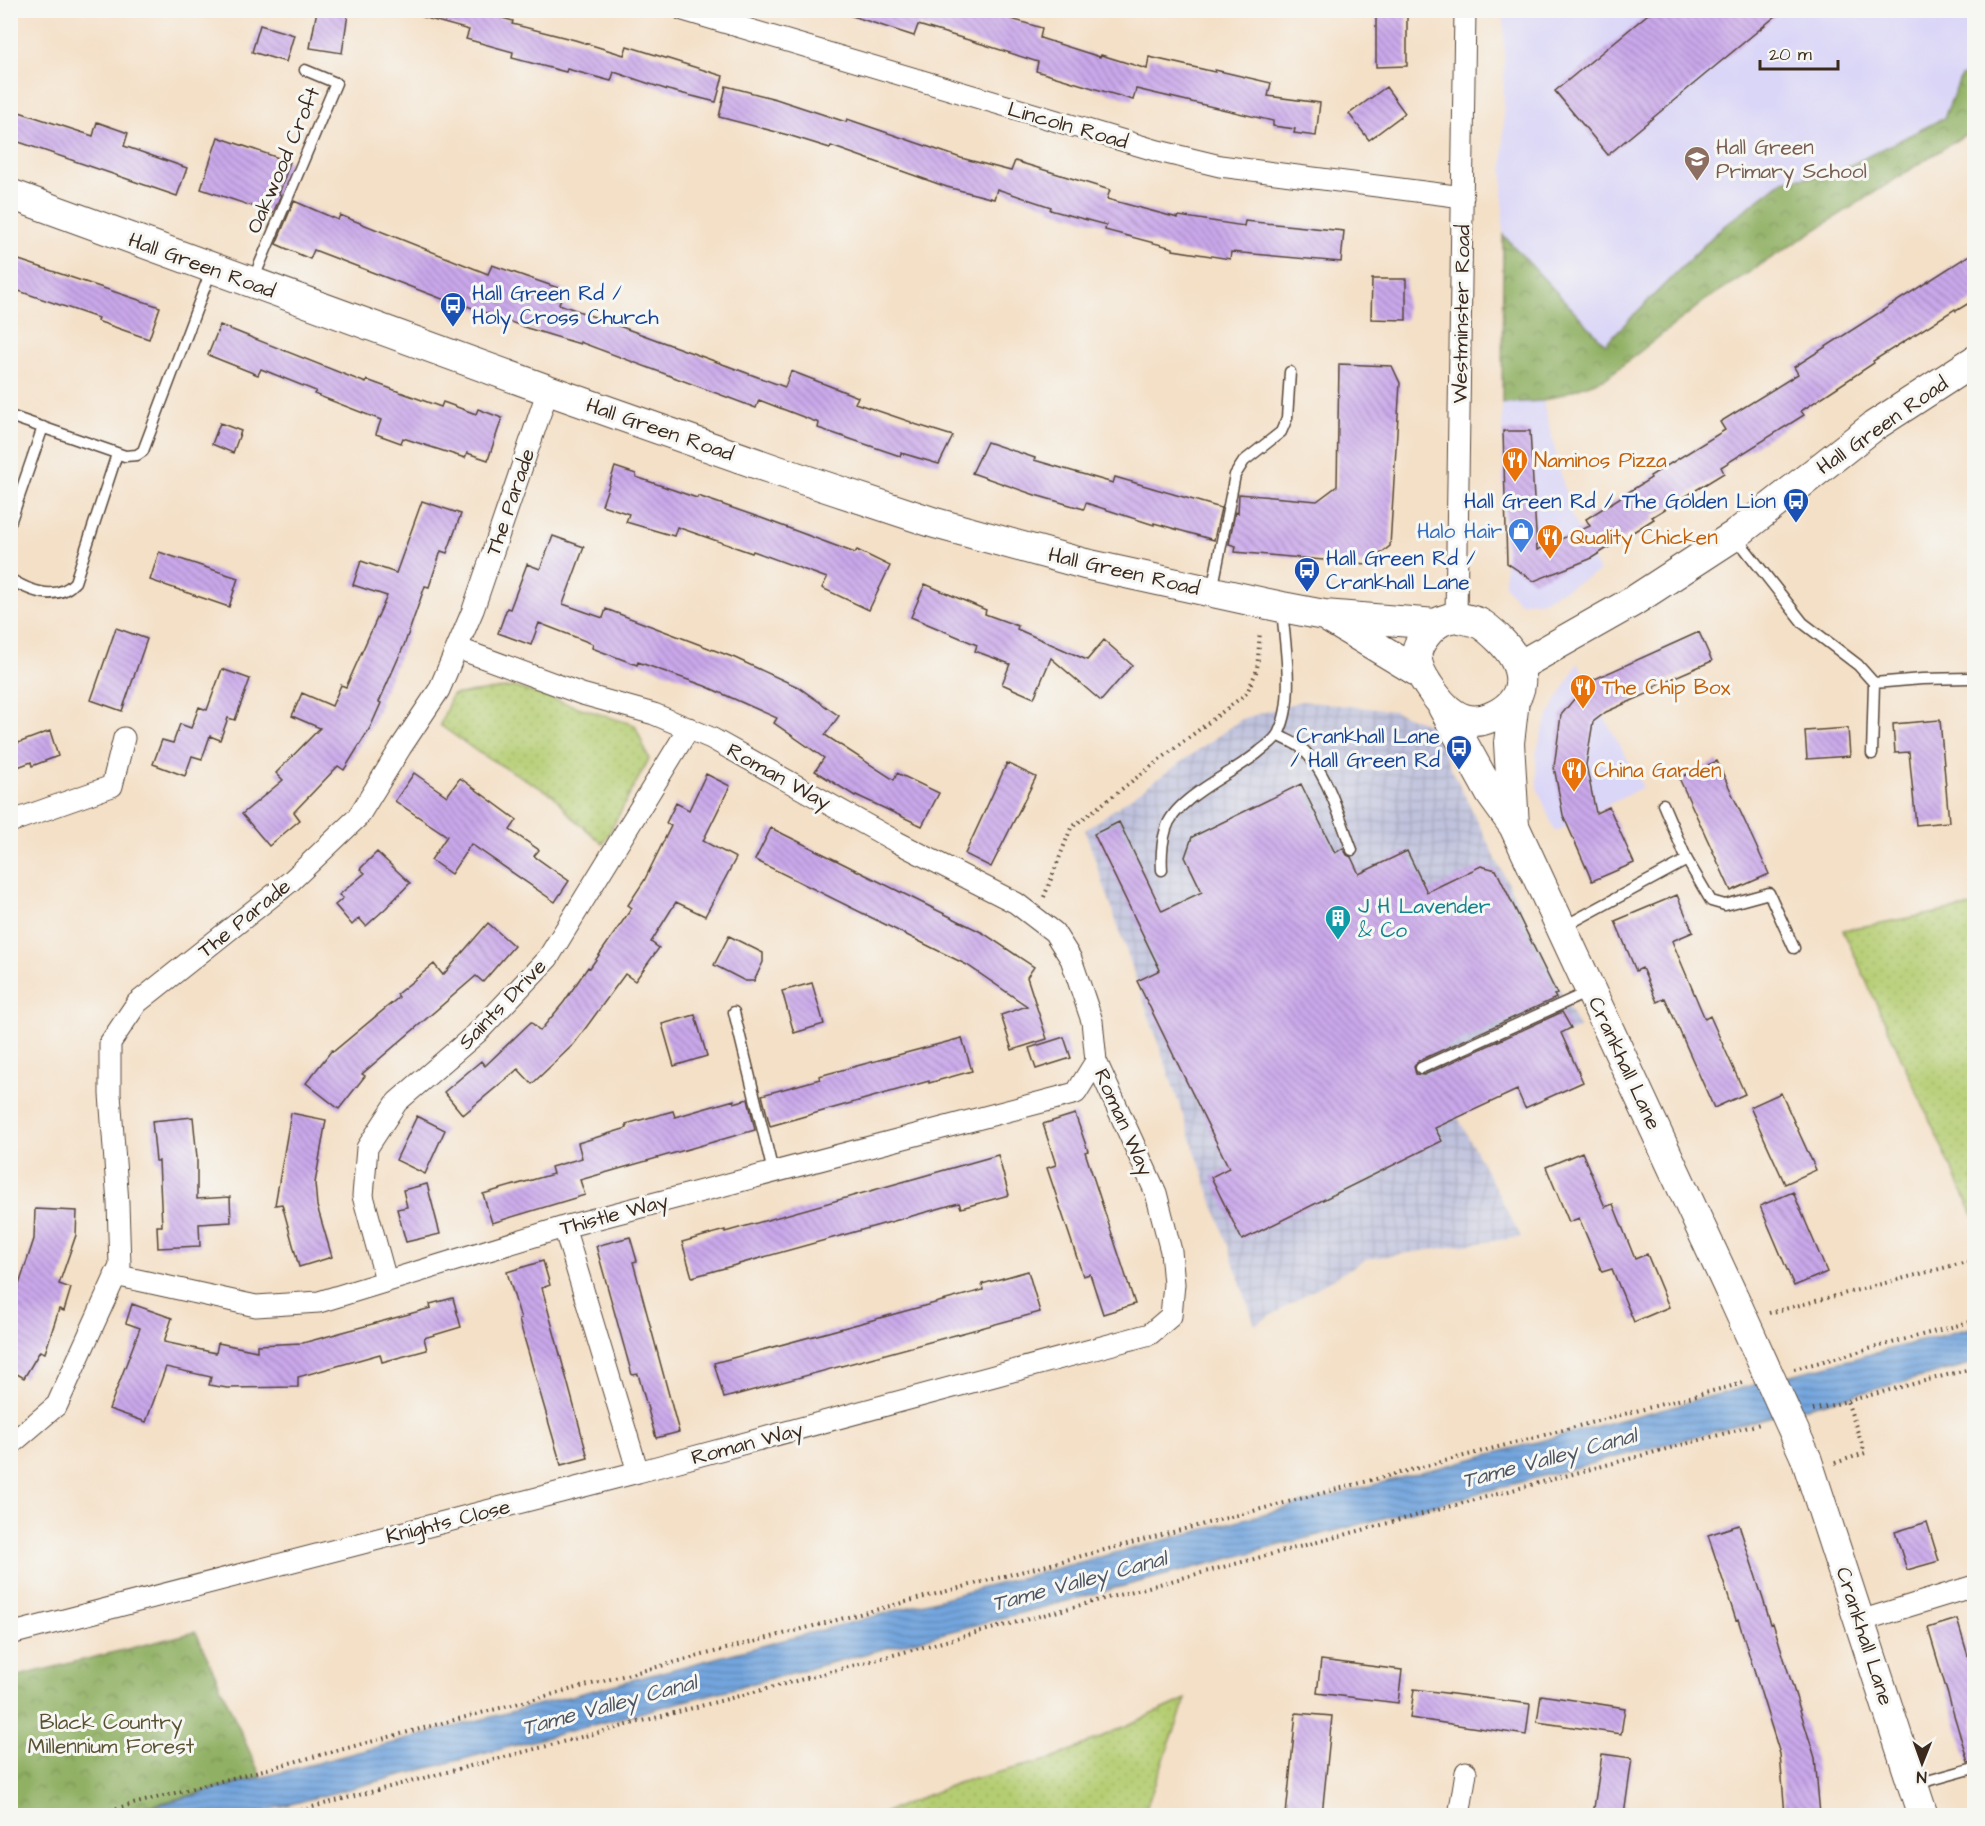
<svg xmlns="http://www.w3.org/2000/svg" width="1985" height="1826" viewBox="0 0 1985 1826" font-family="'Architects Daughter',sans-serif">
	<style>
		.built { fill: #dad6f7 }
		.industrial { fill: url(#industrial-grid) }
		.forest { fill: url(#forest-crowns); stroke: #666d41; stroke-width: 1.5 }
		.park { fill: url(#park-dots); stroke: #787c48; stroke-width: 1.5 }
		.water { fill: url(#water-rules); stroke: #57687e; stroke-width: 1.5 }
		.building { fill: url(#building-back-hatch) }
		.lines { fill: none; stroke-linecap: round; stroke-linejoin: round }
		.lane-casing { stroke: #574537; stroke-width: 13 }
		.street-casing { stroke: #574537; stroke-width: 23 }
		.secondary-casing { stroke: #574537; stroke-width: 32 }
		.path { stroke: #574537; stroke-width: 4; stroke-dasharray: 1.5 4.5; stroke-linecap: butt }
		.lane { stroke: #fff; stroke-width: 10 }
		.street { stroke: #fff; stroke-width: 21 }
		.secondary { stroke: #fff; stroke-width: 30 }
		.secondary-bridge-casing { stroke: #574537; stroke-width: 32; stroke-linecap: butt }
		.secondary-bridge { stroke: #fff; stroke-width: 30 }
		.labels { text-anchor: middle; stroke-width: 6; stroke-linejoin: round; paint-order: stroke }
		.street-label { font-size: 21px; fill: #3b2a1e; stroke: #f6f6f2 }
		.education-label { font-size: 21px; fill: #785e54; stroke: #f6f6f2; text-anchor: start }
		.transit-label { font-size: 21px; fill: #164399; stroke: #f6f6f2; text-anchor: start }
		.food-label { font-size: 21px; fill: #c56008; stroke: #f6f6f2; text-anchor: start }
		.shop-label { font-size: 21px; fill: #366cbe; stroke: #f6f6f2; text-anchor: end }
		.culture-label { font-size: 21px; fill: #0d838f; stroke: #f6f6f2; text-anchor: start }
		.park-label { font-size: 21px; fill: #5a5333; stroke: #f6f6f2 }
		.water-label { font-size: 22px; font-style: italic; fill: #4f5561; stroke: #f6f6f2 }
	</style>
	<defs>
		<pattern id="industrial-grid" width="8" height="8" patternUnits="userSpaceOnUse" patternTransform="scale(1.5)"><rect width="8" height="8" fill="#c0c2dd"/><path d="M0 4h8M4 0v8" fill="none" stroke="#a6a7bd"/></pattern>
		<pattern id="forest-crowns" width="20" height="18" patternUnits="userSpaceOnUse" patternTransform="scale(1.5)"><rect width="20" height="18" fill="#90b064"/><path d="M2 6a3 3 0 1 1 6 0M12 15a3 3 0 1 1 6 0" fill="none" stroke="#778f52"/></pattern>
		<pattern id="park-dots" width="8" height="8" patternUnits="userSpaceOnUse" patternTransform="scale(1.5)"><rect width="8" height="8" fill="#b5cd72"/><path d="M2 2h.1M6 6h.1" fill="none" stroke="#9db062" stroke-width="1.8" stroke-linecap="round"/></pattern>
		<pattern id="water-rules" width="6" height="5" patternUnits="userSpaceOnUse" patternTransform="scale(1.5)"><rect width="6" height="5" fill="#73a5de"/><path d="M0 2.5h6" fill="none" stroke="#6087b3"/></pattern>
		<pattern id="building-back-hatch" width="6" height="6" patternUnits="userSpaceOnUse" patternTransform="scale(1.5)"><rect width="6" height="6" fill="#caa8eb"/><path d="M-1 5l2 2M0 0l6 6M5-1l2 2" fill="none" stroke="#a589be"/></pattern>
	</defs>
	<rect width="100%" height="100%" fill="#f6f6f2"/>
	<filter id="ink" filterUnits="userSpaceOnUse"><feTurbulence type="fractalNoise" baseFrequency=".0167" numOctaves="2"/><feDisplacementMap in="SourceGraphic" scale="12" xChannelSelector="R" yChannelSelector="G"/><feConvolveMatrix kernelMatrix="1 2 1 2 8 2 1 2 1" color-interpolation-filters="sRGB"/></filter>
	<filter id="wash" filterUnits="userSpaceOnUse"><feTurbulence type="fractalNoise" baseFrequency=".008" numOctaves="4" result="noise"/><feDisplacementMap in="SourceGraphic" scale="24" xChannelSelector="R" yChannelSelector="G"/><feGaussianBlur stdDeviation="1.35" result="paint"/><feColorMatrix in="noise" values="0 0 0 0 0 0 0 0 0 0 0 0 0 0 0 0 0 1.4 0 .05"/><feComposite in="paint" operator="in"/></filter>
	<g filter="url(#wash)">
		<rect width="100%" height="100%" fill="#f4e0c7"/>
		<!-- built -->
		<path class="built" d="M1504 11H1974V129L1707 299 1606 378 1543 401 1571 515 1599 572 1540 602H1518L1505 586 1502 403Z
			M1578 663 1606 720 1643 787 1555 832 1537 787 1536 754 1543 729 1554 705Z"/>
		<!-- industrial -->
		<path class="industrial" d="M1301 701 1394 711 1430 725 1579 1028 1444 1091 1521 1237 1366 1259 1255 1325 1085 830 1242 719Z"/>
		<!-- forest -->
		<path class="forest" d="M1974 71V129L1707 299 1606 378 1543 401 1502 403 1503 235 1605 344 1720 229 1785 179 1829 176 1944 118 1961 76Z
			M196 1632 261 1777 115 1815H11L10 1678Z"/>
		<!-- park -->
		<path class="park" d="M514 687 635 725 649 759 603 844 572 817 553 795 478 752 440 725 452 695Z
			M1974 906V1217L1843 930Z
			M1186 1699 1146 1808 1129 1815H879L957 1783 1052 1759Z"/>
		<!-- water -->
		<path class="water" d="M1974 1327V1363L1937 1373 249 1815 115 1816Z"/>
		<g id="blocks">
			<!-- building -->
			<path class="building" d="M317 10 348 14 342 53 310 48Z
				M423 10H475L513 21 512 24 575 40 624 55 627 46 723 76 716 102 668 90 614 72 611 81 567 69 566 72 512 58 513 52 466 39 469 30 422 17Z
				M850 10H981L1042 28 1040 38 1100 57 1101 55 1147 69 1149 57 1215 72V70L1271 83 1268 96 1320 103 1316 136 1294 133 1295 129 1273 126V121L1136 89 1133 100 1036 71 1038 62 982 44 918 25 914 36 849 15Z
				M1653 10H1783L1608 155 1555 91Z
				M1376 14H1407V66L1376 67Z
				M260 25 294 35 286 62 252 52Z
				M726 86 776 99 846 122 847 119 961 158 1011 171 1015 161 1110 190 1107 199 1178 218 1179 216 1244 226 1245 221 1344 231 1341 262 1231 252 1230 259 1173 250V248L1105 230 1106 225 1050 210 1051 207 997 189 994 199 947 187 831 146 830 148 788 135 719 117Z
				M1386 87 1405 113 1369 140 1349 114Z
				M10 109 93 136 97 122 128 133 124 146 187 168 177 196 10 139Z
				M218 137 290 162 279 194 281 195 273 213 201 189Z
				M294 201 338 220 340 215 488 274 492 265 564 290 559 304 785 387 791 371 858 397 855 403 911 422V423L953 436 939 464 901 453 900 456 818 428 819 423 759 400 756 408 580 342V344L527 328 467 306 466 308 314 250 310 259 276 244Z
				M1974 252V300L1956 311 1955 309 1873 361 1874 363 1801 411 1804 415 1721 467 1724 473 1652 517 1654 519 1590 559 1534 581 1507 563 1503 431H1530L1537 550 1590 526 1586 519 1651 478 1650 476 1725 430 1720 422 1798 374 1794 367Z
				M10 257 160 307 149 339 97 321 98 318 10 288Z
				M1372 279H1406V320L1371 319Z
				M220 325 366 383 367 380 441 407 443 402 476 414 478 409 502 418 488 460 467 453 465 458 403 438 401 443 376 434 381 420 314 394 316 391 261 369 258 375 208 355Z
				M1339 364 1392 366 1400 383 1390 546 1367 564 1235 552 1236 546 1229 544 1235 512 1238 513 1239 494 1317 501 1337 486Z
				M220 423 241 431 233 453 212 444Z
				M987 442 1035 458 1034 460 1113 483 1115 477 1221 508 1214 540 1154 523V525L1086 503 1084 509 1035 495 972 473Z
				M615 467 636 474V477L697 498 698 496 764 519 855 553 857 550 890 566 869 610 822 588 827 578 753 551 752 553 677 527 674 536 626 522 629 514 602 505Z
				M422 501 461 514 447 553 441 551 429 587 425 586 405 643 379 702 381 703 370 728 344 770 338 766 294 812 300 820 269 846 242 814 283 780 276 773 320 728 292 716 302 693 332 706 341 685 346 687 387 596 353 585 361 561 396 573Z
				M553 536 584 547 563 604 603 618 606 609 735 658 798 687 839 716 825 735 894 780 897 773 939 793 922 826 856 795 855 796 815 771 824 758 774 723 777 718 705 686 638 662 637 665 592 648 593 644 539 623 531 645 498 633 507 608 510 609 527 564 540 569Z
				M159 552 238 578 229 607 150 580Z
				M925 584 986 610 985 614 1018 626 1017 629 1087 660 1104 640 1132 665 1101 701 1051 658 1034 698 1002 684 1010 664 975 651 977 645 911 617Z
				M116 628 147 639 122 711 91 700Z
				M1699 632 1712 661 1654 686 1656 690 1606 712 1593 722 1586 765 1596 813 1609 807 1634 863 1592 881 1563 815 1554 767 1561 715 1588 682Z
				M222 669 250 679 235 720 228 718 220 740 210 736 202 759 192 756 185 776 153 764 162 740 173 743 180 724 191 728 199 707 207 710Z
				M1940 720 1949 822 1916 825 1909 752 1895 753 1893 724Z
				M1848 728 1850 756 1807 759 1805 731Z
				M50 731 58 756 32 766 31 762 10 770V746Z
				M1717 761 1769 874 1731 891 1679 778Z
				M1007 763 1036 777 991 867 965 854Z
				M414 773 447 796 460 778 517 820 510 830 539 850 534 856 569 881 555 902 471 844 451 874 431 860 447 836 395 801Z
				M706 774 730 786 703 841 736 858 705 916 676 902 651 942 659 948 635 981 625 974 574 1044 532 1084 518 1069 463 1115 444 1092 481 1061 485 1066 531 1022 540 1031 564 1002 588 967 590 968 632 908 628 905 644 881 671 826 666 823 676 803 689 810Z
				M1301 784 1335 853 1343 848 1347 855 1351 857 1359 874 1407 851 1427 892 1481 866 1496 870 1557 994 1554 995 1556 998 1418 1061 1414 1067 1416 1074 1424 1075 1562 1012 1571 1028 1561 1033 1583 1082 1525 1108 1517 1090 1435 1128 1442 1141 1242 1240 1211 1177 1229 1168 1137 981 1160 970 1094 834 1119 822 1162 911 1202 892 1185 857 1192 837Z
				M771 828 983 933 1034 967 1027 977 1047 1039 1012 1050 1001 1015 1027 1006 967 965 755 860Z
				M377 852 410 883 386 908 366 926 359 918 352 925 335 905 343 898 339 895 365 873 360 869Z
				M1677 895 1693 932 1672 941 1705 1019 1710 1016 1745 1094 1714 1108 1665 998 1657 1002 1642 968 1636 971 1615 921Z
				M488 923 514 946 483 982 476 976 362 1074 365 1076 339 1109 306 1083 332 1050 334 1051 399 997 397 994 434 964 443 975Z
				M729 936 763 953V962L754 981H745L714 965Z
				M812 983 824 1024 794 1033 782 991Z
				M695 1015 707 1056 674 1066 662 1024Z
				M1064 1037 1071 1058 1036 1069 1029 1048Z
				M962 1038 972 1071 929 1083V1081L770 1126 762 1095 820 1079 819 1076Z
				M1781 1093 1816 1170 1785 1184 1750 1107Z
				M748 1099 755 1130 580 1180 585 1195 492 1223 483 1194 553 1174 551 1167 582 1158 578 1143 627 1128 626 1124 673 1111 675 1117 734 1100V1103Z
				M291 1113 326 1120 315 1183 317 1206 332 1257 299 1267 282 1204 275 1205Z
				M1075 1114 1088 1151 1085 1152 1135 1304 1103 1314 1090 1274 1083 1276 1047 1168 1056 1165 1043 1124Z
				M417 1116 445 1130 425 1174 396 1160Z
				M193 1117 197 1158V1199L230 1197 231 1222 199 1224 200 1246 158 1248 157 1226H162L159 1161H156L152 1121Z
				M1582 1152 1605 1207 1613 1204 1635 1259 1647 1254 1669 1307 1634 1322 1612 1269 1602 1272 1579 1218 1569 1222 1546 1167Z
				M998 1155 1009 1195 961 1208 959 1203 692 1277 682 1242 725 1230V1232Z
				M427 1184 440 1234 406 1242 397 1209 407 1207 403 1190Z
				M1793 1192 1827 1272 1794 1286 1760 1206Z
				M35 1209 77 1211 76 1235 59 1284 71 1288 64 1311 59 1309 45 1353 40 1351 24 1378 10 1370V1292L16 1294 34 1239Z
				M630 1237 637 1261 633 1262 679 1432 656 1438 638 1374 632 1375 596 1246Z
				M543 1261 550 1285 542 1288 588 1458 561 1465 519 1320 521 1319 507 1272Z
				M1028 1271 1040 1312 724 1398 714 1363 983 1290 982 1284Z
				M453 1298 461 1327 424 1338 427 1350 382 1362 380 1354 298 1377V1387L227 1388 209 1385 211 1377 166 1367 146 1422 109 1409 140 1328 126 1323 132 1304 172 1318 164 1342 216 1353 218 1343 257 1351V1345L303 1343 431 1308 430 1304Z
				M1927 1522 1939 1561 1907 1570 1895 1532Z
				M1739 1525 1771 1624 1773 1623 1815 1758 1820 1815H1785L1780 1754 1738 1619 1736 1620 1708 1535Z
				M1957 1619 1974 1676V1761L1968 1762 1928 1628Z
				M1321 1660 1402 1670 1398 1703 1317 1693Z
				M1414 1689 1530 1704 1526 1735 1410 1718Z
				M1541 1695 1625 1708 1621 1734 1537 1722Z
				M1296 1713 1332 1716 1322 1815H1286Z
				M1602 1754 1632 1758 1624 1815H1593Z"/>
		</g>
	</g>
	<g filter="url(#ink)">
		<use href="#blocks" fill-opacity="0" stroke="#574537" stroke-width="1.5"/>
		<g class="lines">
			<!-- lane casing -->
			<g class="lane-casing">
				<path id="lane" d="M253 280 336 83 305 70
					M10 416 125 456 137 455 143 451 212 268
					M10 523 43 427
					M1735 536 1803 623 1858 665 1874 683 1872 754
					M10 579C31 592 57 602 75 582L117 454
					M1212 591 1235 475 1244 461 1281 432 1287 418 1290 372
					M1874 683 1922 679 1969 678
					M1278 735C1285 739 1293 742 1299 746 1327 769 1339 817 1352 850
					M1663 804 1687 860
					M1162 870C1161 856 1162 842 1166 829 1175 797 1235 773 1260 751 1266 746 1276 740 1279 732 1295 700 1285 645 1282 610
					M1563 927 1687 860 1711 901 1725 905 1769 893 1794 948
					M734 1012 773 1172
					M1421 1068 1588 992
					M1913 1785 1974 1768"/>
			</g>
			<!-- street casing -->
			<g class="street-casing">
				<path id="street" d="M683 10 1158 151 1220 166 1463 197
					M1456 617 1465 10
					M457 648 582 694 654 714 711 738 897 842 1016 903 1054 932 1071 959 1092 1021 1096 1061 1156 1193 1171 1251 1174 1284 1171 1316 1150 1334 638 1472
					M10 822 112 786 124 738
					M115 1275 256 1306 319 1302 564 1227 1076 1093 1096 1061
					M386 1280 363 1196 367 1148 397 1102 478 1032 548 958 689 728
					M10 1445 57 1405 120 1266 118 1203 110 1094V1043L137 1003 291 881 358 817 401 747 439 690 473 610 548 390
					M1860 1621 1974 1586
					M10 1634 638 1472 564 1227
					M1459 1816 1466 1772"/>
			</g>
			<!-- secondary casing -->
			<g class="secondary-casing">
				<path id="secondary" d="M10 194 548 390 778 471 935 523 1085 564 1282 607 1324 615 1436 624
					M1456 617C1463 619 1472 620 1479 623 1487 627 1494 634 1500 640 1527 667 1530 700 1491 717 1462 730 1442 707 1428 685 1421 675 1415 664 1417 651 1419 643 1424 637 1429 631 1437 622 1444 619 1456 617Z
					M1329 618 1420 673
					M1519 666 1632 602 1735 535 1874 426 1974 361
					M1443 707 1491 794 1514 826 1734 1299
					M1514 826 1509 743 1514 700
					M1806 1458 1923 1816"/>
			</g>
			<!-- path -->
			<path class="path" d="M1044 897 1071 828 1247 693 1257 670 1260 632
				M1769 1313 1974 1260
				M1794 1369 1974 1321
				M1813 1410 1974 1368
				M1835 1463 1865 1453 1847 1401
				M87 1816 1743 1383
				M278 1816 762 1690 1760 1424"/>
			<!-- lane -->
			<use href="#lane" class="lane"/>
			<!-- street -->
			<use href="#street" class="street"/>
			<!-- secondary -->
			<use href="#secondary" class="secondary"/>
			<!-- secondary-bridge casing -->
			<g class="secondary-bridge-casing">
				<path id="secondary-bridge" d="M1734 1299 1806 1458"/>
			</g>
			<!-- secondary-bridge -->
			<use href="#secondary-bridge" class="secondary-bridge"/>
		</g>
	</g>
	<!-- icons -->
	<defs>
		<g id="school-pin" transform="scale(1.35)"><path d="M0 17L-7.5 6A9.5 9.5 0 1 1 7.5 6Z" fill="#8d6e63" stroke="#f6f6f2"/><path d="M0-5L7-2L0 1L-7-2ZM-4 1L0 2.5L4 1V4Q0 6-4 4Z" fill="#fff"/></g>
		<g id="bus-pin" transform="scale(1.35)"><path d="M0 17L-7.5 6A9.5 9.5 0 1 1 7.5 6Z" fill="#1a4fb4" stroke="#f6f6f2"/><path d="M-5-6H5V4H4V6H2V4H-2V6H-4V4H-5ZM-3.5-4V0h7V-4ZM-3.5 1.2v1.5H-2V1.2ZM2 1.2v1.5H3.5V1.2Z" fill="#fff"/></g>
		<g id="restaurant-pin" transform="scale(1.35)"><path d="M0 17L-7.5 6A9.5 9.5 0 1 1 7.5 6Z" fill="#e8710a" stroke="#f6f6f2"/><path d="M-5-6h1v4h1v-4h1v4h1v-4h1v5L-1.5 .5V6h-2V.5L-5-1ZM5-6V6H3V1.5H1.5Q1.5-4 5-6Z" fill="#fff"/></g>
		<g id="shop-pin" transform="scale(1.35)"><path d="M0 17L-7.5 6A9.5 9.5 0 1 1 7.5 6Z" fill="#3f7fe0" stroke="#f6f6f2"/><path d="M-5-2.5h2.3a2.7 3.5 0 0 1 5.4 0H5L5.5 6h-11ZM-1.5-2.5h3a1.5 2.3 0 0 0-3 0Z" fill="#fff"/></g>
		<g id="building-pin" transform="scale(1.35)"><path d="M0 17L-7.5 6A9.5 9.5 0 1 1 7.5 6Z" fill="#0f9aa8" stroke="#f6f6f2"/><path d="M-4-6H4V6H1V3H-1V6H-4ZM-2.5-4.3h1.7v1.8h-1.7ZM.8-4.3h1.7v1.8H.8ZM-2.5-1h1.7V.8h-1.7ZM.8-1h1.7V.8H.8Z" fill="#fff"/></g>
	</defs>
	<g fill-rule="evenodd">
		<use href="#school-pin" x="1697" y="159"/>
		<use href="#bus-pin" x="453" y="305"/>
		<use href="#restaurant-pin" x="1515" y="460"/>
		<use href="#bus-pin" x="1796" y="501"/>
		<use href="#shop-pin" x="1521" y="531"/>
		<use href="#restaurant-pin" x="1550" y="537"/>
		<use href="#bus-pin" x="1307" y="570"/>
		<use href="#restaurant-pin" x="1583" y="687"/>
		<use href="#bus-pin" x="1459" y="748"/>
		<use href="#restaurant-pin" x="1574" y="770"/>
		<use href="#building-pin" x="1338" y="918"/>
	</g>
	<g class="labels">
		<!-- street labels -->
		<g class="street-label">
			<text transform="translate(1068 125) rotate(16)" y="7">Lincoln Road</text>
			<text transform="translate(283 160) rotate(-67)" y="7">Oakwood Croft</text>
			<text transform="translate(202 265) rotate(20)" y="7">Hall Green Road</text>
			<text transform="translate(1461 314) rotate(-89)" y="7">Westminster Road</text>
			<text transform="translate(1882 425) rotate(-35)" y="7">Hall Green Road</text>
			<text transform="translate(660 429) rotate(19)" y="7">Hall Green Road</text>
			<text transform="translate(510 502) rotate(-71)" y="7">The Parade</text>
			<text transform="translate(1124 571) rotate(13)" y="7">Hall Green Road</text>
			<text transform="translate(779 776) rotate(29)" y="7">Roman Way</text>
			<text transform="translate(244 918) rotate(-39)" y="7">The Parade</text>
			<text transform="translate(502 1004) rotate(-46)" y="7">Saints Drive</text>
			<text transform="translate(1625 1063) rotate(65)" y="7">Crankhall Lane</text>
			<text transform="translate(1124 1122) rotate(66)" y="7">Roman Way</text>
			<text transform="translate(614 1214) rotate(-15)" y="7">Thistle Way</text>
			<text transform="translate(747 1443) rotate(-15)" y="7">Roman Way</text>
			<text transform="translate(448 1521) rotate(-14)" y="7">Knights Close</text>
			<text transform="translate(1865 1636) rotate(72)" y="7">Crankhall Lane</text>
		</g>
		<!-- education labels -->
		<g class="education-label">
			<text x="1716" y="154">Hall Green<tspan x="1716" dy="24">Primary School</tspan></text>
		</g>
		<!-- transit labels -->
		<g class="transit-label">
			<text x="472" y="300">Hall Green Rd /<tspan x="472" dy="24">Holy Cross Church</tspan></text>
			<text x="1776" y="508" text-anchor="end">Hall Green Rd / The Golden Lion</text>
			<text x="1326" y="565">Hall Green Rd /<tspan x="1326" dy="24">Crankhall Lane</tspan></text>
			<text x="1440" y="743" text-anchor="end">Crankhall Lane<tspan x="1440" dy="24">/ Hall Green Rd</tspan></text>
		</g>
		<!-- food labels -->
		<g class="food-label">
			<text x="1534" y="467">Naminos Pizza</text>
			<text x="1570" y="544">Quality Chicken</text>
			<text x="1602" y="694">The Chip Box</text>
			<text x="1594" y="777">China Garden</text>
		</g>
		<!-- shop labels -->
		<g class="shop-label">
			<text x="1502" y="538">Halo Hair</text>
		</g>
		<!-- culture labels -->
		<g class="culture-label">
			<text x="1358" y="913">J H Lavender<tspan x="1358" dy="24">&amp; Co</tspan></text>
		</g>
		<!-- park labels -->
		<g class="park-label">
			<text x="111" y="1729">Black Country<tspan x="111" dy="24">Millennium Forest</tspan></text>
		</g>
		<!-- water labels -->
		<g class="water-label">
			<text transform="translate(1549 1457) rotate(-15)" y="8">Tame Valley Canal</text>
			<text transform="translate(1079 1580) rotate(-15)" y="8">Tame Valley Canal</text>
			<text transform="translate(609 1704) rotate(-15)" y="8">Tame Valley Canal</text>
		</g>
	</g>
	<!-- margin -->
	<rect width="1985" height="1826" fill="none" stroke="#f6f6f2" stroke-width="36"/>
	<!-- north arrow -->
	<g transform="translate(1922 1763) rotate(181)" stroke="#f6f6f2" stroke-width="4.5" paint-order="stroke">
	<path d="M0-4.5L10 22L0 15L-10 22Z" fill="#3b2a1e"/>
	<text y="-9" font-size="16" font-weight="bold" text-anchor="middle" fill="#3b2a1e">N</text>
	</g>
	<!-- scale -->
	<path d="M1760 60v9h78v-9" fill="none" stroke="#3b2a1e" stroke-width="3"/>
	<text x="1769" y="60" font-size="18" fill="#3b2a1e" stroke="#f6f6f2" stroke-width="4.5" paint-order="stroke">20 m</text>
</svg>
